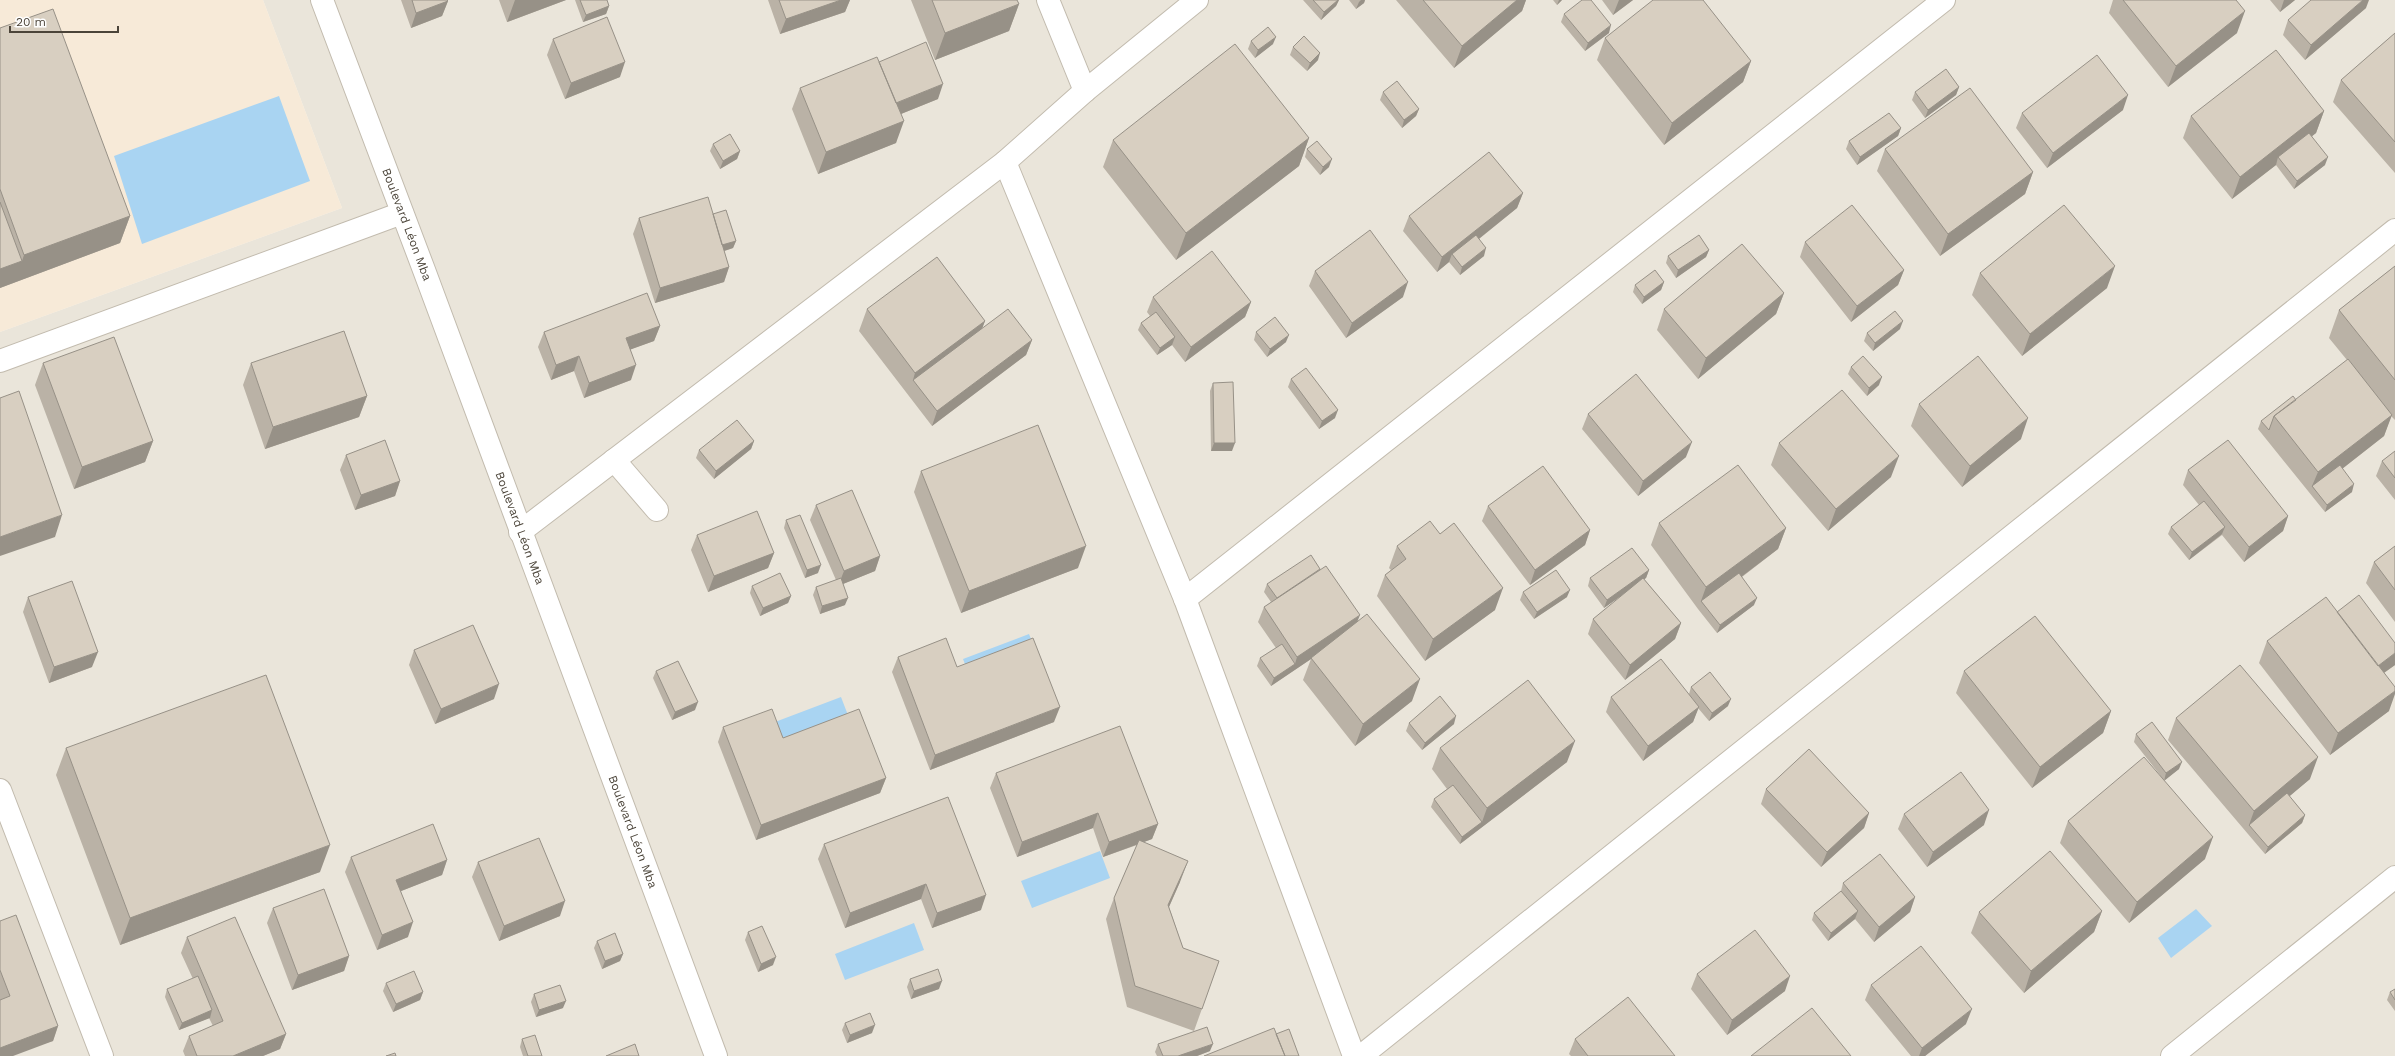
<svg xmlns="http://www.w3.org/2000/svg" width="2395" height="1056" viewBox="0 0 2395 1056" font-family="'Work Sans',sans-serif">
	<style>
		.residential { fill: #eae5da }
		.commercial { fill: #f7ead8 }
		.water { fill: #a9d4f2 }
		.lines { fill: none; stroke-linecap: round; stroke-linejoin: round }
		.minor-casing { stroke: #c2bbae; stroke-width: 24 }
		.minor { stroke: #fff; stroke-width: 22 }
		.wall { fill: #bab2a6 }
		.shaded-wall { fill: #979187 }
		.building { fill: #d8cfc1; stroke: #979187 }
		.labels { text-anchor: middle; stroke-width: 3; stroke-linejoin: round; paint-order: stroke }
		.street-label { font-size: 12px; fill: #4b4439; stroke: #fff }
	</style>
	<rect width="100%" height="100%" fill="#f6f3ec"/>
	<!-- residential -->
	<path class="residential" d="M263 0H2395V1056H0V332L342 208Z"/>
	<!-- commercial -->
	<path class="commercial" d="M0 0H263L342 208 0 332Z"/>
	<!-- water -->
	<path class="water" d="M279 96 310 181 142 244 114 156Z
		M1029 634 1039 659 973 685 963 659Z
		M841 697 851 723 785 748 775 722Z
		M1100 851 1110 878 1032 908 1021 881Z
		M2196 909 2212 926 2171 958 2158 938Z
		M914 923 924 950 845 980 835 954Z"/>
	<g class="lines">
		<!-- minor casing -->
		<g class="minor-casing">
			<g id="minor">
				<path id="s1" d="M322 0 424 270 716 1056"/>
				<path d="M1048 0 1085 91"/>
				<path d="M1005 162 1185 599 1354 1056"/>
				<path d="M0 361 402 213"/>
				<path d="M614 460 657 510"/>
				<path d="M520 532 1005 162 1085 91 1197 0"/>
				<path d="M1185 599 1944 0"/>
				<path d="M0 790 102 1056"/>
				<path d="M1361 1056 2395 230"/>
				<path d="M2172 1056 2395 877"/>
			</g>
		</g>
		<!-- minor -->
		<use href="#minor" class="minor"/>
	</g>
	<!-- wall -->
	<path class="wall" d="M401 0H447L448 1 442 16 411 28Z
		M499 0H566L507 22Z
		M575 0H607L609 6 606 14 583 22Z
		M768 0H850L845 12 780 34Z
		M911 0H1017L1019 4 1009 31 935 60Z
		M1303 0H1339L1336 6 1321 20Z
		M1349 0H1365L1364 3 1356 9Z
		M1396 0H1526L1522 11 1454 68Z
		M1553 0H1562L1557 5Z
		M1602 0H1633L1613 15Z
		M2113 0H2236L2237 33 2168 87 2109 13Z
		M2270 0H2295L2280 12Z
		M2366 8 2305 60 2283 35 2288 20Z
		M1564 14 1609 33 1585 51 1561 22Z
		M0 28 130 216 120 243 0 288Z
		M2395 33V173L2333 102 2341 80Z
		M1605 38 1751 61 1743 82 1664 145 1597 60Z
		M553 39 620 77 565 99 547 55Z
		M1251 41 1273 44 1255 58 1248 49Z
		M1293 47 1318 60 1307 71 1290 55Z
		M879 62 938 99 901 114 896 143 818 174 792 109 800 88Z
		M1959 87 1956 95 1925 118 1912 100 1915 92Z
		M1383 92 1419 109 1416 116 1402 128 1380 100Z
		M2123 110 2047 168 2016 128 2022 113Z
		M2324 111 2316 133 2312 136 2325 165 2294 189 2276 165 2232 199 2183 138 2191 116Z
		M1901 128 1898 136 1857 165 1846 149 1849 141Z
		M1309 138 1299 166 1176 260 1103 167 1113 140Z
		M713 144 740 151 737 159 720 169 710 151Z
		M1307 149 1329 167 1320 175 1305 157Z
		M1885 149 2033 172 2025 194 1940 256 1877 171Z
		M1523 193 1517 208 1479 239 1484 256 1460 275 1449 262 1437 272 1403 231 1409 216Z
		M713 214 736 241 733 248 724 251 729 267 724 282 655 303 633 234 639 218Z
		M1805 242 1904 270 1898 285 1851 322 1800 257Z
		M1709 250 1706 257 1676 278 1666 263 1668 256Z
		M2395 266V420L2391 416 2384 436 2342 469 2352 492 2325 512 2258 429 2261 421 2296 400 2347 360 2329 338 2339 310Z
		M1315 271 1403 297 1346 338 1309 286Z
		M1980 273 2107 288 2022 356 1972 295Z
		M1664 282 1661 290 1642 304 1633 292 1635 285Z
		M1784 293 1776 314 1698 379 1657 330 1664 309Z
		M1153 297 1251 302 1245 317 1185 362 1172 345 1157 355 1138 330 1141 323 1150 316 1147 312Z
		M867 309 985 321 982 328 1032 340 1026 355 932 426 859 331Z
		M660 326 654 341 631 349V380L584 398 574 371 551 380 538 347 544 332Z
		M1900 329 1873 351 1864 341 1867 333Z
		M1256 332 1286 342 1267 357 1254 340Z
		M43 363 153 441 145 462 74 489 35 385Z
		M251 363 367 396 359 417 265 449 243 385Z
		M1851 367 1879 385 1867 396 1848 374Z
		M1291 379 1335 418 1319 429 1288 387Z
		M1213 383 1232 451H1211L1210 391Z
		M1919 404 2021 439 1962 487 1911 426Z
		M1588 414 1686 457 1638 496 1582 429Z
		M754 441 751 449 714 479 696 458 699 450Z
		M1779 443 1891 477 1828 531 1771 465Z
		M2395 451V500L2376 476 2382 461Z
		M346 455 400 481 395 496 355 510 340 470Z
		M2188 470 2288 516 2283 531 2244 562 2222 535 2189 560 2168 534 2171 527 2199 505 2183 485Z
		M921 471 1078 568 961 613 914 492Z
		M816 505 880 556 875 571 843 584 845 605 820 614 813 595 816 587 836 580 810 520Z
		M1488 506 1590 530 1585 545 1530 585 1482 521Z
		M786 520 818 573 805 578 784 528Z
		M1659 523 1786 528 1778 549 1742 577 1754 605 1717 633 1698 609 1651 545Z
		M697 535 774 553 768 568 708 592 691 550Z
		M1397 546 1495 610 1425 661 1377 596 1385 575 1391 570 1389 568Z
		M2395 546V622L2366 583 2374 562Z
		M1320 569 1412 701 1355 746 1303 680 1311 659 1271 686 1257 666 1260 658 1276 648 1258 622 1264 607 1271 602 1264 592 1267 584Z
		M1649 570 1646 578 1644 579 1681 623 1675 639 1625 680 1588 634 1593 619 1628 591 1604 608 1588 586 1590 578Z
		M752 586 791 596 788 603 760 616 750 593Z
		M1523 592 1567 597 1534 619 1520 600Z
		M28 597 92 667 49 683 23 612Z
		M2337 612 2395 665 2384 673 2389 711 2330 755 2259 663 2267 641Z
		M414 650 494 699 435 724 409 665Z
		M898 657 957 667 1054 722 930 770 892 672Z
		M656 671 695 710 672 720 653 678Z
		M1964 671 2111 711 2103 733 2032 788 1956 693Z
		M1691 687 1728 706 1709 721 1698 708 1693 722 1643 761 1606 712 1611 697 1689 694Z
		M2176 718 2310 779 2289 796 2305 815 2302 823 2265 854 2168 740Z
		M1409 723 1454 724 1422 750 1406 731Z
		M723 727 783 738 886 778 880 793 756 840 718 742Z
		M2136 734 2179 769 2164 780 2205 859 2129 923 2060 843 2068 821 2160 775 2134 742Z
		M66 748 320 872 120 945 56 775Z
		M1440 748 1567 762 1460 844 1431 807 1434 799 1447 789 1432 769Z
		M996 773 1158 824 1152 839 1144 842 1180 882 1169 907 1183 948 1219 961 1194 1031 1127 1007 1106 919 1114 898 1137 845 1103 857 1093 828 1017 857 990 788Z
		M1766 789 1869 813 1864 828 1821 867 1761 804Z
		M948 797 981 910 932 928 921 899 845 928 818 859 824 844Z
		M1904 814 1984 825 1927 867 1898 829Z
		M351 857 447 860 442 875 401 891 408 937 377 950 345 872Z
		M478 862 560 916 499 941 472 877Z
		M1843 883 1915 897 1910 912 1874 942 1855 919 1828 941 1812 920 1814 913 1841 891Z
		M273 908 349 956 344 971 292 990 267 923Z
		M2102 911 2094 932 2024 993 1971 933 1979 912Z
		M0 921 58 1026 53 1041 0 1056Z
		M748 932 773 965 758 972 745 940Z
		M187 937 286 1034 280 1049 263 1056H185L183 1051 189 1036 213 1026 209 1018 179 1030 165 997 167 989 193 979 181 953Z
		M597 941 623 954 620 961 602 969 594 948Z
		M1697 974 1785 991 1727 1035 1691 989Z
		M910 979 939 989 911 999 907 987Z
		M386 983 423 992 420 1000 393 1012 383 991Z
		M1871 985 1966 1024 1925 1056H1911L1865 1000Z
		M2395 989V1011L2387 1000 2390 992Z
		M534 994 563 1008 536 1017 531 1002Z
		M845 1023 872 1033 847 1043 842 1030Z
		M522 1039 542 1056H523L520 1047Z
		M1575 1039 1675 1056H1571L1569 1054Z
		M1158 1044 1210 1051 1197 1056H1157L1155 1052Z"/>
	<!-- shaded-wall -->
	<path class="shaded-wall" d="M515 0H566L507 22Z
		M841 0H850L845 12 780 34 786 19Z
		M1338 0H1339L1336 6 1321 20 1324 12Z
		M1361 0H1365L1364 3 1356 9 1359 2Z
		M1517 0H1526L1522 11 1454 68 1462 46Z
		M1559 0H1562L1557 5Z
		M1619 0H1633L1613 15Z
		M2284 0H2295L2280 12Z
		M2363 0H2369L2366 8 2305 60 2311 45Z
		M448 1 442 16 411 28 416 13Z
		M1019 4 1009 31 935 60 945 33Z
		M609 6 606 14 583 22 586 15Z
		M2245 11 2237 33 2168 87 2176 66Z
		M1611 25 1609 33 1585 51 1588 43Z
		M1276 37 1273 44 1255 58 1258 50Z
		M1320 53 1318 60 1307 71 1310 63Z
		M1751 61 1743 82 1664 145 1672 123Z
		M625 62 620 77 565 99 571 83Z
		M943 84 938 99 886 120 892 105Z
		M1959 87 1956 95 1925 118 1928 110Z
		M2128 95 2123 110 2047 168 2053 153Z
		M1419 109 1416 116 1402 128 1404 120Z
		M2324 111 2316 133 2281 161 2278 157 2276 165 2232 199 2240 177Z
		M904 121 896 143 818 174 826 152Z
		M1901 128 1898 136 1857 165 1860 157Z
		M1309 138 1299 166 1176 260 1186 233Z
		M740 151 737 159 720 169 723 161Z
		M2328 157 2325 165 2294 189 2297 181Z
		M1332 159 1329 167 1320 175 1323 167Z
		M2033 172 2025 194 1940 256 1948 234Z
		M1523 193 1517 208 1455 258 1452 254 1449 262 1437 272 1442 257Z
		M130 216 120 243 0 288V269L22 261 24 255Z
		M736 241 733 248 715 254 718 246Z
		M1486 248 1484 256 1460 275 1462 267Z
		M1709 250 1706 257 1676 278 1678 270Z
		M2115 266 2107 288 2022 356 2030 334Z
		M729 267 724 282 655 303 660 288Z
		M1904 270 1898 285 1851 322 1857 306Z
		M1408 282 1403 297 1346 338 1352 323Z
		M1664 282 1661 290 1642 304 1644 297Z
		M1784 293 1776 314 1698 379 1706 358Z
		M1251 302 1245 317 1185 362 1191 347Z
		M985 321 977 342 913 380 915 373Z
		M1903 321 1900 329 1873 351 1875 343Z
		M660 326 654 341 621 353 626 338Z
		M1289 335 1286 342 1267 357 1270 349Z
		M1175 337 1172 345 1157 355 1160 348Z
		M1032 340 1026 355 932 426 937 411Z
		M579 356 574 371 551 380 556 365Z
		M636 365 631 380 584 398 589 383Z
		M1882 377 1879 385 1867 396 1869 388Z
		M367 396 359 417 265 449 273 427Z
		M1338 410 1335 418 1319 429 1322 421Z
		M2392 415 2384 436 2315 490 2312 486 2318 472Z
		M2028 418 2021 439 1962 487 1970 466Z
		M153 441 145 462 74 489 82 467Z
		M754 441 751 449 714 479 716 471Z
		M1692 442 1686 457 1638 496 1643 481Z
		M1214 443H1235L1232 451H1211Z
		M1899 456 1891 477 1828 531 1836 509Z
		M400 481 395 496 355 510 361 495Z
		M2354 484 2352 492 2325 512 2327 505Z
		M62 515 55 537 0 556V537Z
		M2288 516 2283 531 2244 562 2249 547Z
		M2225 527 2222 534 2189 560 2192 552Z
		M1786 528 1778 549 1704 605 1701 601 1706 587Z
		M1590 530 1585 545 1530 585 1535 570Z
		M1086 546 1078 568 961 613 969 591Z
		M774 553 768 568 708 592 714 576Z
		M880 556 875 571 838 586 844 571Z
		M821 565 818 573 805 578 807 570Z
		M1649 570 1646 578 1604 608 1607 600Z
		M1503 588 1495 610 1425 661 1433 639Z
		M1570 590 1567 597 1534 619 1537 612Z
		M791 596 788 603 760 616 763 608Z
		M848 598 845 605 820 614 822 606Z
		M1757 598 1754 605 1717 633 1720 625Z
		M1360 615 1354 630 1271 686 1274 678 1295 664 1297 657Z
		M1681 623 1675 639 1625 680 1630 665Z
		M98 652 92 667 49 683 54 667Z
		M2395 653V665L2368 684 2374 669Z
		M1420 679 1412 701 1355 746 1363 724Z
		M499 684 494 699 435 724 441 709Z
		M2395 691V694L2389 711 2330 755 2338 733Z
		M1731 699 1728 706 1709 721 1712 713Z
		M698 702 695 710 672 720 675 712Z
		M1060 707 1054 722 930 770 935 755Z
		M1699 707 1693 722 1643 761 1648 746Z
		M2111 711 2103 733 2032 788 2040 767Z
		M1456 716 1454 724 1422 750 1425 743Z
		M1575 741 1567 762 1460 844 1462 837 1482 822 1487 808Z
		M2318 757 2310 779 2252 828 2249 825 2254 811Z
		M2182 762 2179 769 2164 781 2166 773Z
		M886 778 880 793 756 840 761 825Z
		M1989 810 1984 825 1927 867 1933 852Z
		M1098 813 1093 828 1017 857 1022 842Z
		M1869 813 1864 828 1821 867 1827 852Z
		M2305 815 2302 823 2265 854 2268 847Z
		M1158 824 1152 839 1103 857 1109 842Z
		M2213 837 2205 859 2129 923 2137 902Z
		M330 845 320 872 120 945 130 918Z
		M447 860 442 875 391 895 396 880Z
		M1188 861 1180 882 1160 927 1168 905Z
		M926 884 921 899 845 928 850 913Z
		M986 895 981 910 932 928 937 913Z
		M1915 897 1910 912 1874 942 1879 927Z
		M565 901 560 916 499 941 504 926Z
		M1858 911 1855 919 1828 941 1831 933Z
		M2102 911 2094 932 2024 993 2031 971Z
		M413 922 408 937 377 950 382 935Z
		M623 954 620 961 602 969 605 961Z
		M349 956 344 971 292 990 298 975Z
		M776 957 773 965 758 972 761 964Z
		M1790 976 1785 991 1727 1035 1732 1020Z
		M942 981 939 989 911 999 914 991Z
		M423 992 420 1000 393 1012 396 1004Z
		M566 1001 563 1008 536 1017 539 1010Z
		M1972 1009 1966 1024 1925 1056H1919L1922 1048Z
		M212 1010 210 1018 179 1030 182 1023Z
		M875 1025 872 1033 847 1043 850 1035Z
		M58 1026 53 1041 13 1056H0V1048Z
		M286 1034 280 1049 263 1056H233Z
		M1213 1044 1210 1051 1197 1056H1178Z"/>
	<!-- building -->
	<path class="building" d="M412 0H447L448 1 416 13Z
		M580 0H607L609 6 586 15Z
		M779 0H841L786 19Z
		M932 0H1017L1019 4 945 33Z
		M1313 0H1338L1324 12Z
		M1423 0H1517L1462 46Z
		M1582 0H1591L1611 25 1588 43 1564 14Z
		M1653 0H1703L1751 61 1672 123 1605 38Z
		M2123 0H2236L2245 11 2176 66Z
		M2311 0H2363L2311 45 2288 20Z
		M53 9 130 216 24 255 0 189V28Z
		M607 17 625 62 571 83 553 39Z
		M1268 27 1276 37 1258 50 1251 41Z
		M2395 33V142L2341 80Z
		M1304 36 1320 53 1310 63 1293 47Z
		M926 42 943 84 896 103 879 62Z
		M1235 44 1309 138 1186 233 1113 140Z
		M2276 50 2324 111 2240 177 2191 116Z
		M2097 55 2128 95 2053 153 2022 113Z
		M877 57 904 121 826 152 800 88Z
		M1946 69 1959 87 1928 110 1915 92Z
		M1397 81 1419 109 1404 120 1383 92Z
		M1970 88 2033 172 1948 234 1885 149Z
		M1889 113 1901 128 1860 157 1849 141Z
		M2309 133 2328 157 2297 181 2278 157Z
		M730 134 740 151 723 161 713 144Z
		M1317 141 1332 159 1323 167 1307 149Z
		M1489 152 1523 193 1442 257 1409 216Z
		M708 197 729 267 660 288 639 218Z
		M0 202 22 261 0 269Z
		M1852 205 1904 270 1857 306 1805 242Z
		M2064 205 2115 266 2030 334 1980 273Z
		M726 210 736 241 722 245 713 214Z
		M1370 230 1408 282 1352 323 1315 271Z
		M1476 235 1486 248 1462 267 1452 254Z
		M1699 235 1709 250 1678 270 1668 256Z
		M1742 244 1784 293 1706 358 1664 309Z
		M1212 251 1251 302 1191 347 1153 297Z
		M937 257 985 321 915 373 867 309Z
		M2395 266V380L2339 310Z
		M1655 270 1664 282 1644 297 1635 285Z
		M647 293 660 326 626 338 636 365 589 383 579 356 556 365 544 332Z
		M1008 309 1032 340 937 411 913 380Z
		M1895 311 1903 321 1875 343 1867 333Z
		M1156 312 1175 337 1160 348 1141 323Z
		M1275 317 1289 335 1270 349 1256 332Z
		M344 331 367 396 273 427 251 363Z
		M114 337 153 441 82 467 43 363Z
		M1863 356 1882 377 1869 388 1851 367Z
		M1978 356 2028 418 1970 466 1919 404Z
		M2348 359 2392 415 2318 472 2274 416Z
		M1306 368 1338 410 1322 421 1291 379Z
		M1636 374 1692 442 1643 481 1588 414Z
		M1233 382 1235 443H1214L1213 383Z
		M1842 390 1899 456 1836 509 1779 443Z
		M19 391 62 515 0 537V398Z
		M2293 396 2296 400 2274 416 2269 430 2261 421Z
		M737 420 754 441 716 471 699 450Z
		M1038 425 1086 546 969 591 921 471Z
		M385 440 400 481 361 495 346 455Z
		M2228 440 2288 516 2249 547 2188 470Z
		M2395 451V478L2382 461Z
		M1738 465 1786 528 1706 587 1659 523Z
		M2340 465 2354 484 2327 505 2312 486Z
		M1543 466 1590 530 1535 570 1488 506Z
		M852 490 880 556 844 571 816 505Z
		M2204 501 2225 527 2192 552 2171 527Z
		M757 511 774 553 714 576 697 535Z
		M800 515 821 565 807 570 786 520Z
		M1430 521 1440 534 1454 523 1503 588 1433 639 1385 575 1406 559 1397 546Z
		M2395 546V590L2374 562Z
		M1632 548 1649 570 1607 600 1590 578Z
		M1311 555 1320 569 1277 598 1267 584Z
		M1326 566 1360 615 1297 657 1264 607Z
		M1556 570 1570 590 1537 612 1523 592Z
		M780 573 791 596 763 608 752 586Z
		M1739 573 1757 598 1720 625 1701 601Z
		M841 578 848 598 822 606 816 587Z
		M1643 578 1681 623 1630 665 1593 619Z
		M72 581 98 652 54 667 28 597Z
		M2359 595 2395 643V653L2378 666 2337 612Z
		M2326 597 2395 687V691L2338 733 2267 641Z
		M1367 614 1420 679 1363 724 1311 658Z
		M2035 616 2111 711 2040 767 1964 671Z
		M473 625 499 684 441 709 414 650Z
		M946 638 957 667 1033 638 1060 707 935 755 898 657Z
		M1282 644 1295 664 1274 678 1260 658Z
		M1661 659 1699 707 1648 746 1611 697Z
		M678 661 698 702 675 712 656 671Z
		M2240 665 2318 757 2254 811 2176 718Z
		M1710 672 1731 699 1712 713 1691 687Z
		M266 675 330 845 130 918 66 748Z
		M1528 680 1575 741 1487 808 1440 748Z
		M1440 696 1456 716 1425 743 1409 723Z
		M772 709 783 738 859 709 886 778 761 825 723 727Z
		M2152 722 2182 762 2166 773 2136 734Z
		M1120 726 1158 824 1109 842 1098 813 1022 842 996 773Z
		M1809 749 1869 813 1827 852 1766 789Z
		M2144 757 2213 837 2137 902 2068 821Z
		M1961 772 1989 810 1933 852 1904 814Z
		M1453 785 1482 822 1462 837 1434 799Z
		M2287 793 2305 815 2268 847 2249 825Z
		M948 797 986 895 937 913 926 884 850 913 824 844Z
		M433 824 447 860 396 880 413 922 382 935 351 857Z
		M539 838 565 901 504 926 478 862Z
		M1139 840 1188 861 1168 905 1183 948 1219 961 1202 1009 1135 986 1114 898Z
		M2050 851 2102 911 2031 971 1979 912Z
		M1880 854 1915 897 1879 927 1843 883Z
		M324 889 349 956 298 975 273 908Z
		M1841 891 1858 911 1831 933 1814 913Z
		M16 915 58 1026 0 1048V1000L10 996 0 970V921Z
		M235 917 286 1034 233 1056H197L189 1036 223 1021 187 937Z
		M762 926 776 957 761 964 748 932Z
		M1755 930 1790 976 1732 1020 1697 974Z
		M615 933 623 954 605 961 597 941Z
		M1921 946 1972 1009 1922 1048 1871 985Z
		M938 969 942 981 914 991 910 979Z
		M414 971 423 992 396 1004 386 983Z
		M198 976 212 1010 182 1023 167 989Z
		M560 985 566 1001 539 1010 534 994Z
		M2395 989V1000L2390 992Z
		M1628 997 1675 1056H1588L1575 1039Z
		M1812 1008 1851 1056H1751Z
		M870 1013 875 1025 850 1035 845 1023Z
		M1207 1027 1213 1044 1178 1056H1163L1158 1044Z
		M1274 1028 1285 1056H1204Z
		M1289 1029 1299 1056H1285L1276 1034Z
		M535 1035 542 1056H528L522 1039Z
		M635 1044 639 1056H606Z
		M395 1053 396 1056H386Z"/>
	<g class="labels">
		<!-- street labels -->
		<g class="street-label">
			<text dy="4" stroke="none"><textPath href="#s1" startOffset="240">Boulevard Léon Mba</textPath></text>
			<text dy="4" stroke="none"><textPath href="#s1" startOffset="564">Boulevard Léon Mba</textPath></text>
			<text dy="4" stroke="none"><textPath href="#s1" startOffset="888">Boulevard Léon Mba</textPath></text>
		</g>
	</g>
	<!-- scale -->
	<path d="M10 26v6h108v-6" fill="none" stroke="#4b4439" stroke-width="2"/>
	<text x="16" y="26" font-size="12" fill="#4b4439" stroke="#ffffff" stroke-width="3" paint-order="stroke">20 m</text>
</svg>
